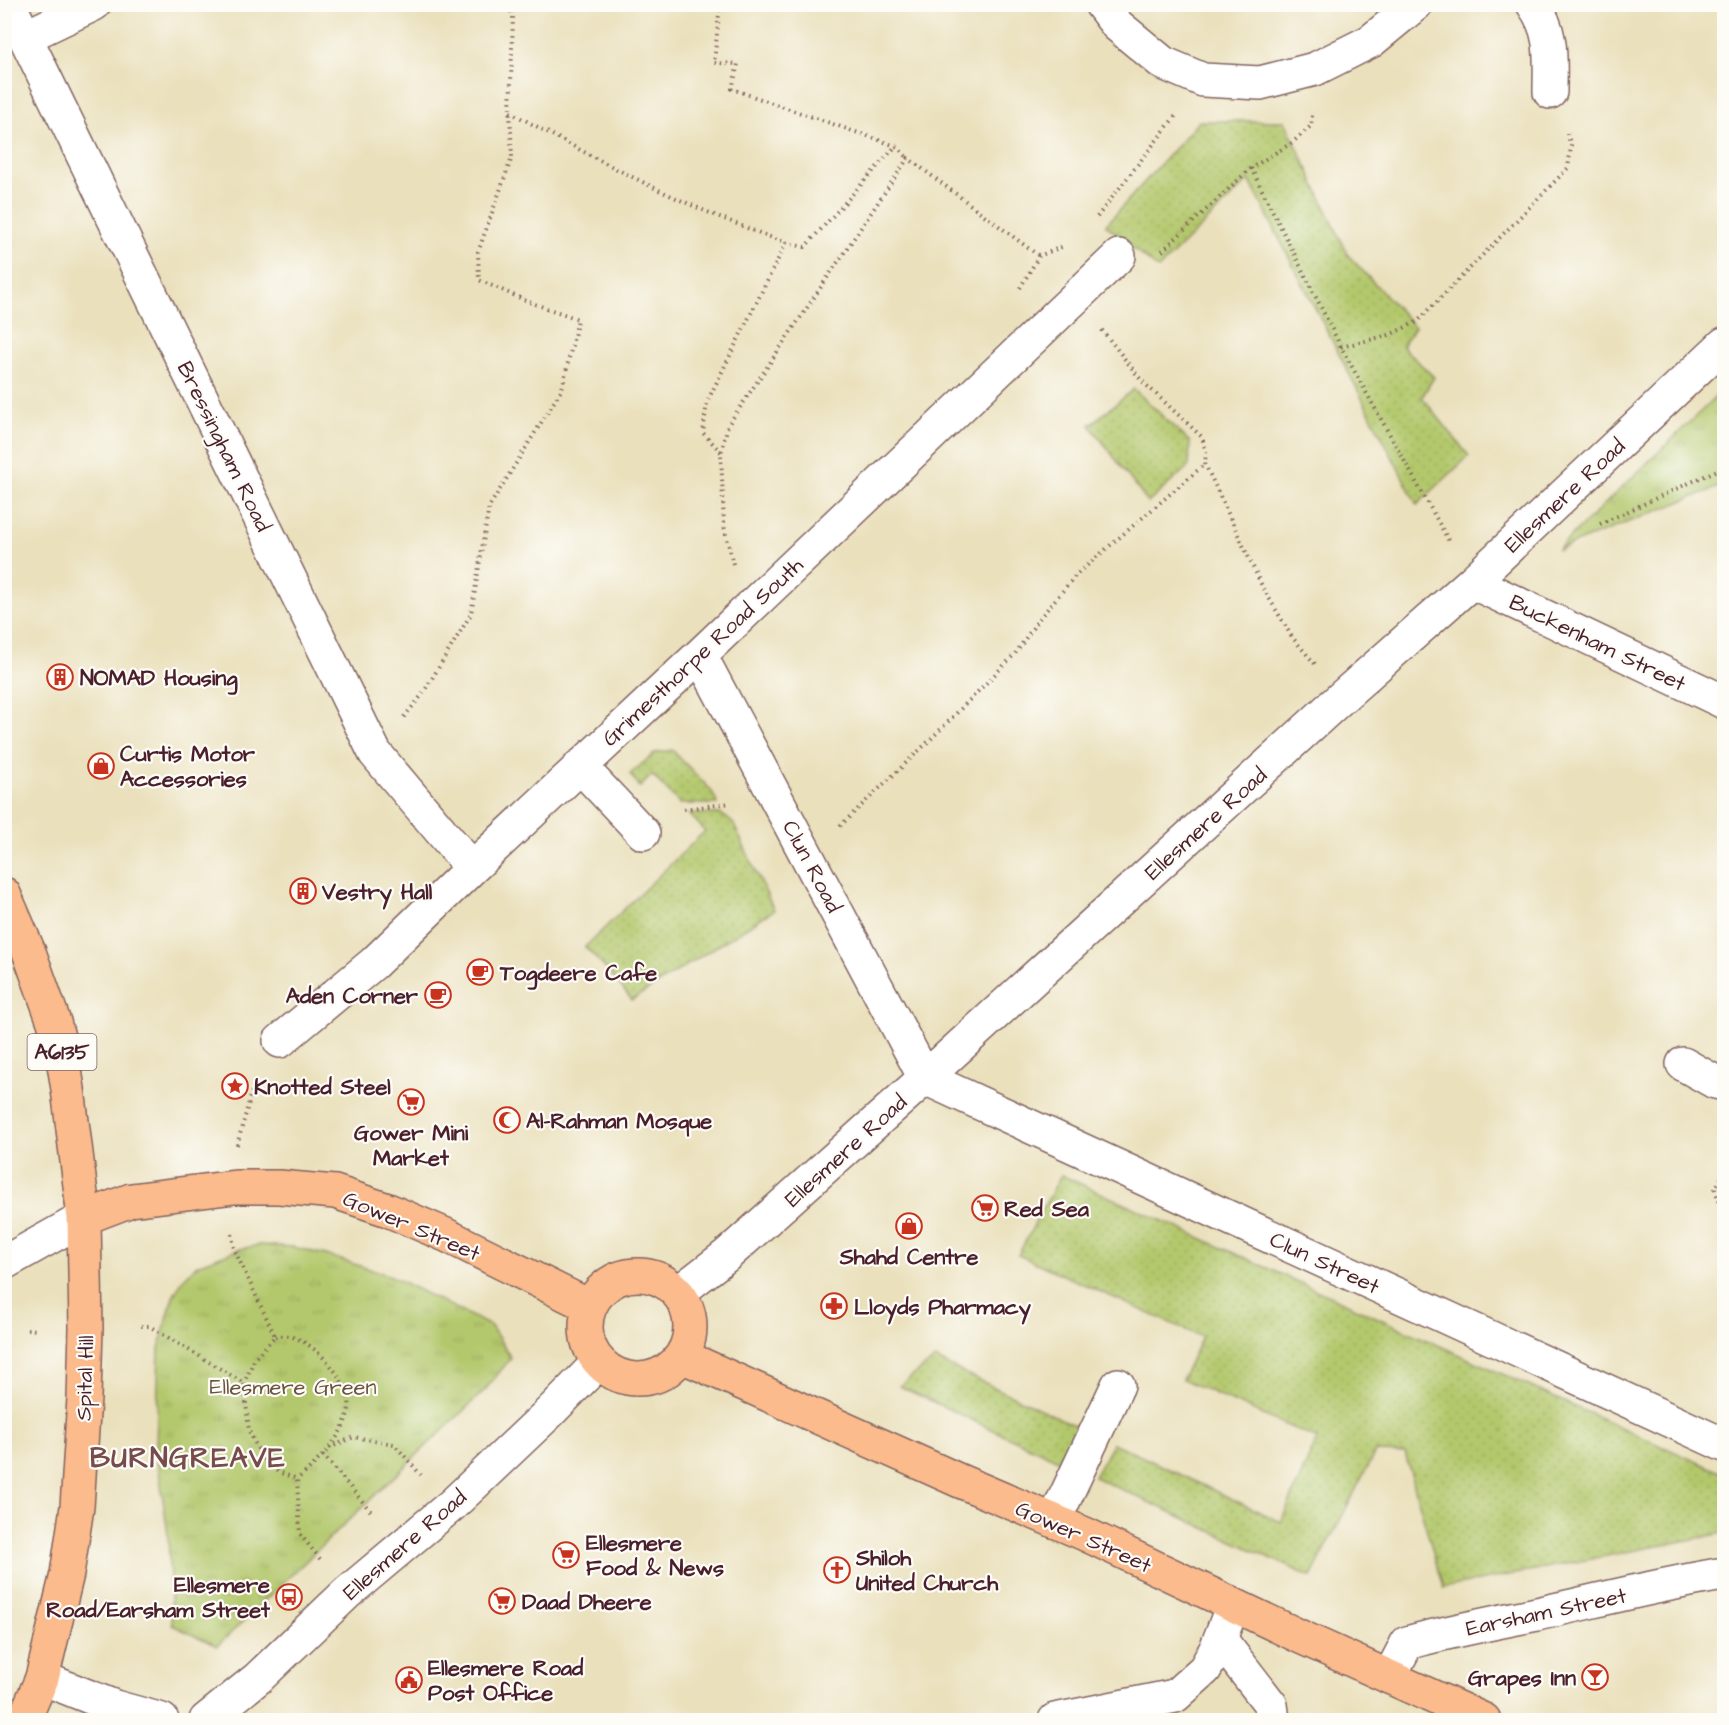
<svg xmlns="http://www.w3.org/2000/svg" width="1729" height="1725" viewBox="0 0 1729 1725" font-family="'Architects Daughter',sans-serif">
	<style>
		.grass { fill: url(#grass-dots); stroke: #7e744c; stroke-width: 1.5 }
		.park { fill: url(#park-tufts); stroke: #7e744c; stroke-width: 1.5 }
		.lines { fill: none; stroke-linecap: round; stroke-linejoin: round }
		.minor-casing { stroke: #82635e; stroke-width: 36 }
		.major-casing { stroke: #82635e; stroke-width: 36 }
		.path { stroke: #82635e; stroke-width: 4; stroke-dasharray: 1.5 4.5; stroke-linecap: butt }
		.minor { stroke: #fff; stroke-width: 33 }
		.major { stroke: #fbbb8c; stroke-width: 33 }
		.labels { text-anchor: middle; stroke-width: 4.5; stroke-linejoin: round; paint-order: stroke }
		.shield { fill: #fdfcf7; stroke: #806168; stroke-width: 1.5 }
		.shield-label { font-size: 21px; font-weight: bold; fill: #4a1f2b }
		.street-label { font-size: 22px; fill: #4a1f2b; stroke: #fdfcf7 }
		.poi-label { font-size: 22px; font-weight: bold; fill: #4a1f2b; stroke: #fdfcf7; text-anchor: start }
		.park-label { font-size: 22px; fill: #6a523e; stroke: #fdfcf7 }
		.district-label { font-size: 28px; font-weight: bold; letter-spacing: 1.5px; fill: #784c4c; stroke: #fdfcf7 }
	</style>
	<defs>
		<pattern id="grass-dots" width="8" height="8" patternUnits="userSpaceOnUse" patternTransform="scale(1.5)"><rect width="8" height="8" fill="#b3c86c"/><path d="M2 2h.1M6 6h.1" fill="none" stroke="#9bab5e" stroke-width="1.8" stroke-linecap="round"/></pattern>
		<pattern id="park-tufts" width="24" height="20" patternUnits="userSpaceOnUse" patternTransform="scale(1.5)"><rect width="24" height="20" fill="#b3c86c"/><path d="M3 7l-1-3M5 7V3M7 7l1-3M15 17l-1-3M17 17v-4M19 17l1-3" fill="none" stroke="#9bab5e"/></pattern>
	</defs>
	<rect width="100%" height="100%" fill="#fdfcf7"/>
	<filter id="ink" filterUnits="userSpaceOnUse"><feTurbulence type="fractalNoise" baseFrequency=".0167" numOctaves="2"/><feDisplacementMap in="SourceGraphic" scale="12" xChannelSelector="R" yChannelSelector="G"/><feConvolveMatrix kernelMatrix="1 2 1 2 8 2 1 2 1" color-interpolation-filters="sRGB"/></filter>
	<filter id="wash" filterUnits="userSpaceOnUse"><feTurbulence type="fractalNoise" baseFrequency=".008" numOctaves="4" result="noise"/><feDisplacementMap in="SourceGraphic" scale="24" xChannelSelector="R" yChannelSelector="G"/><feGaussianBlur stdDeviation="1.35" result="paint"/><feColorMatrix in="noise" values="0 0 0 0 0 0 0 0 0 0 0 0 0 0 0 0 0 1.4 0 .05"/><feComposite in="paint" operator="in"/></filter>
	<g filter="url(#wash)">
		<rect width="100%" height="100%" fill="#eae0bc"/>
		<!-- grass -->
		<path class="grass" d="M1199 121H1285L1348 255 1415 327 1402 346 1434 377 1422 397 1469 456 1417 505 1249 180 1158 269 1106 225Z
			M1134 389 1190 442 1189 466 1148 503 1090 425Z
			M672 750 711 790 718 804H680L652 775 640 787 630 774 655 753Z
			M689 814H721L733 823 774 910 632 1000 608 971 585 947 705 831Z
			M1061 1175 1724 1474V1533L1443 1588 1405 1453 1375 1452 1311 1577 1094 1477 1113 1443 1281 1522 1317 1439 1182 1379 1202 1337 1018 1255Z
			M935 1359 1078 1427 1060 1461 899 1386Z"/>
		<!-- park -->
		<path class="park" d="M1724 389V485L1557 550Z
			M260 1245 293 1247 326 1255 391 1276 491 1326 511 1358 485 1390 217 1646 172 1625 168 1535 156 1450 159 1348 173 1297 183 1279 197 1265 240 1249Z"/>
	</g>
	<g filter="url(#ink)">
		<g class="lines">
			<!-- minor casing -->
			<g class="minor-casing">
				<path id="minor" d="M9 4 375 753 472 868
					M1101 4 1117 25 1163 63 1203 80 1260 83 1315 69 1371 41 1416 4
					M1533 4C1554 33 1550 59 1550 92
					M25 37 94 4
					M1472 582 1724 702
					M700 655 925 1078 1724 1445
					M580 766 643 833
					M280 1041 374 963 472 868 700 655 1119 256
					M1683 1064 1715 1082 1724 1084
					M4 1263 84 1218
					M678 1293 727 1255 925 1078 1342 697 1472 582 1724 344
					M1054 1521 1118 1385
					M1220 1639 1271 1705 1273 1720
					M1389 1677 1407 1643C1450 1631 1493 1623 1537 1614 1599 1600 1661 1584 1724 1574
					M42 1678 115 1707 162 1720
					M206 1720 258 1678 347 1593 453 1504 551 1411 598 1363
					M1055 1720 1175 1696 1205 1669 1216 1649 1233 1605"/>
			</g>
			<!-- major casing -->
			<g class="major-casing">
				<path id="major" d="M4 894 29 952 54 1022 62 1052 68 1089 84 1218 86 1328 84 1398 77 1507 67 1574 42 1678 24 1720
					M84 1218 131 1200 235 1187H279L335 1192 388 1210 446 1235 589 1306
					M586 1327a52 52 0 1 1 104 0a52 52 0 1 1-104 0Z
					M682 1356 960 1481 1085 1534 1301 1637 1484 1720"/>
			</g>
			<!-- path -->
			<path class="path" d="M720 4 714 63 738 64 732 89 896 146
				M510 112C582 151 652 190 727 220 753 230 778 242 805 247L896 146 908 158
				M1251 168 1341 347 1450 543
				M1097 217 1177 114
				M1162 251 1251 168 1293 142 1311 126 1312 115
				M1020 288 1039 256 1064 246
				M1102 330 1142 381 1202 437 1206 452 1205 464 1262 586 1292 637 1315 664
				M1341 347 1389 335 1417 322 1568 168 1571 146 1566 130
				M721 452 703 433 707 402 786 243
				M1600 524 1724 467
				M733 564 724 526 721 453 728 425 908 158 1039 256
				M404 717 422 695 471 614 489 507 562 389 578 319 529 302 479 280 478 252 512 157 510 112 513 17 509 4
				M684 809 731 803
				M840 826 930 740 1015 654 1038 620 1077 574 1205 464
				M237 1145 256 1077
				M1724 1173 1715 1189 1722 1215 1724 1217
				M232 1234 234 1249 275 1336 255 1358 244 1383
				M141 1326H149L244 1383 249 1431 263 1459 278 1472 297 1479 300 1534 320 1559
				M27 1329 36 1330
				M275 1336C281 1336 288 1335 293 1337 317 1345 344 1376 349 1401 350 1406 348 1414 346 1419 338 1442 315 1465 297 1479
				M329 1448 354 1437 394 1444 421 1475
				M323 1455 373 1514"/>
			<!-- minor -->
			<use href="#minor" class="minor"/>
			<!-- major -->
			<use href="#major" class="major"/>
		</g>
	</g>
	<!-- icons -->
	<defs>
		<g id="building-ring" transform="scale(1.35)"><circle r="9.5" fill="#fdfcf7" stroke="#c8321e" stroke-width="1.5"/><path d="M-4-6H4V6H1V3H-1V6H-4ZM-2.5-4.3h1.7v1.8h-1.7ZM.8-4.3h1.7v1.8H.8ZM-2.5-1h1.7V.8h-1.7ZM.8-1h1.7V.8H.8Z" fill="#c8321e"/></g>
		<g id="shop-ring" transform="scale(1.35)"><circle r="9.5" fill="#fdfcf7" stroke="#c8321e" stroke-width="1.5"/><path d="M-5-2.5h2.3a2.7 3.5 0 0 1 5.4 0H5L5.5 6h-11ZM-1.5-2.5h3a1.5 2.3 0 0 0-3 0Z" fill="#c8321e"/></g>
		<g id="cafe-ring" transform="scale(1.35)"><circle r="9.5" fill="#fdfcf7" stroke="#c8321e" stroke-width="1.5"/><path d="M-5.5-4.5H6V0H3Q3 3.5 0 3.5H-2.5Q-5.5 3.5-5.5 0ZM3-3.2v2h1.7v-2ZM-6 4.5H4V6H-6Z" fill="#c8321e"/></g>
		<g id="sight-ring" transform="scale(1.35)"><circle r="9.5" fill="#fdfcf7" stroke="#c8321e" stroke-width="1.5"/><path d="M0-6L1.8-2.2L6-1.7L2.9 1.2L3.7 5.4L0 3.3L-3.7 5.4L-2.9 1.2L-6-1.7L-1.8-2.2Z" fill="#c8321e"/></g>
		<g id="supermarket-ring" transform="scale(1.35)"><circle r="9.5" fill="#fdfcf7" stroke="#c8321e" stroke-width="1.5"/><path d="M-6-5.5h2.5l.6 2H6L4.5 2H-2.5L-4.4-4H-6ZM-1.5 3.2a1.3 1.3 0 1 0 .1 0ZM3 3.2a1.3 1.3 0 1 0 .1 0Z" fill="#c8321e"/></g>
		<g id="mosque-ring" transform="scale(1.35)"><circle r="9.5" fill="#fdfcf7" stroke="#c8321e" stroke-width="1.5"/><path d="M3.5-4.9A6 6 0 1 0 3.5 4.9A5 5 0 1 1 3.5-4.9Z" fill="#c8321e"/></g>
		<g id="pharmacy-ring" transform="scale(1.35)"><circle r="9.5" fill="#fdfcf7" stroke="#c8321e" stroke-width="1.5"/><path d="M-2-6h4v4h4v4h-4v4h-4v-4h-4v-4h4Z" fill="#c8321e"/></g>
		<g id="church-ring" transform="scale(1.35)"><circle r="9.5" fill="#fdfcf7" stroke="#c8321e" stroke-width="1.5"/><path d="M-1.2-6h2.4v3.5h3.3v2.4h-3.3V6h-2.4V-.1h-3.3v-2.4h3.3Z" fill="#c8321e"/></g>
		<g id="bus-ring" transform="scale(1.35)"><circle r="9.5" fill="#fdfcf7" stroke="#c8321e" stroke-width="1.5"/><path d="M-5-6H5V4H4V6H2V4H-2V6H-4V4H-5ZM-3.5-4V0h7V-4ZM-3.5 1.2v1.5H-2V1.2ZM2 1.2v1.5H3.5V1.2Z" fill="#c8321e"/></g>
		<g id="bar-ring" transform="scale(1.35)"><circle r="9.5" fill="#fdfcf7" stroke="#c8321e" stroke-width="1.5"/><path d="M-6-5H6L.8 .8V4.5H3.5V6h-7V4.5H-.8V.8Z" fill="#c8321e"/></g>
		<g id="civic-ring" transform="scale(1.35)"><circle r="9.5" fill="#fdfcf7" stroke="#c8321e" stroke-width="1.5"/><path d="M-.6-6.5H3V-4.5H.6V-3L4-1V1h2V6H-6V1h2V-1L-.6-3ZM-1.2 2.5V6h2.4V2.5Z" fill="#c8321e"/></g>
	</defs>
	<g fill-rule="evenodd">
		<use href="#building-ring" x="60" y="677"/>
		<use href="#shop-ring" x="101" y="766"/>
		<use href="#building-ring" x="303" y="891"/>
		<use href="#cafe-ring" x="480" y="972"/>
		<use href="#cafe-ring" x="438" y="995"/>
		<use href="#sight-ring" x="235" y="1086"/>
		<use href="#supermarket-ring" x="411" y="1102"/>
		<use href="#mosque-ring" x="507" y="1120"/>
		<use href="#supermarket-ring" x="985" y="1208"/>
		<use href="#shop-ring" x="909" y="1226"/>
		<use href="#pharmacy-ring" x="834" y="1306"/>
		<use href="#supermarket-ring" x="566" y="1555"/>
		<use href="#church-ring" x="837" y="1570"/>
		<use href="#bus-ring" x="289" y="1597"/>
		<use href="#supermarket-ring" x="502" y="1601"/>
		<use href="#bar-ring" x="1595" y="1677"/>
		<use href="#civic-ring" x="409" y="1680"/>
	</g>
	<g class="labels">
		<!-- shield labels -->
		<rect class="shield" x="27.5" y="1034" width="69" height="36" rx="4.5"/>
		<g class="shield-label">
			<text x="62" y="1059">A6135</text>
		</g>
		<!-- street labels -->
		<g class="street-label">
			<text transform="translate(225 446) rotate(64)" y="8">Bressingham Road</text>
			<text transform="translate(1564 495) rotate(-43)" y="8">Ellesmere Road</text>
			<text transform="translate(1598 642) rotate(26)" y="8">Buckenham Street</text>
			<text transform="translate(702 651) rotate(-43)" y="8">Grimesthorpe Road South</text>
			<text transform="translate(1205 823) rotate(-42)" y="8">Ellesmere Road</text>
			<text transform="translate(813 866) rotate(62)" y="8">Clun Road</text>
			<text transform="translate(845 1150) rotate(-42)" y="8">Ellesmere Road</text>
			<text transform="translate(412 1225) rotate(23)" y="8">Gower Street</text>
			<text transform="translate(1325 1262) rotate(25)" y="8">Clun Street</text>
			<text transform="translate(84 1378) rotate(-88)" y="8">Spital Hill</text>
			<text transform="translate(1084 1536) rotate(24)" y="8">Gower Street</text>
			<text transform="translate(404 1544) rotate(-41)" y="8">Ellesmere Road</text>
			<text transform="translate(1546 1611) rotate(-12)" y="8">Earsham Street</text>
		</g>
		<!-- poi labels -->
		<g class="poi-label">
			<text x="80" y="685">NOMAD Housing</text>
			<text x="120" y="761">Curtis Motor<tspan x="120" dy="25">Accessories</tspan></text>
			<text x="322" y="899">Vestry Hall</text>
			<text x="500" y="980">Togdeere Cafe</text>
			<text x="418" y="1003" text-anchor="end">Aden Corner</text>
			<text x="254" y="1094">Knotted Steel</text>
			<text x="526" y="1128">Al-Rahman Mosque</text>
			<text x="411" y="1140" text-anchor="middle">Gower Mini<tspan x="411" dy="25">Market</tspan></text>
			<text x="1004" y="1216">Red Sea</text>
			<text x="909" y="1264" text-anchor="middle">Shahd Centre</text>
			<text x="854" y="1314">Lloyds Pharmacy</text>
			<text x="586" y="1550">Ellesmere<tspan x="586" dy="25">Food &amp; News</tspan></text>
			<text x="856" y="1565">Shiloh<tspan x="856" dy="25">United Church</tspan></text>
			<text x="270" y="1592" text-anchor="end">Ellesmere<tspan x="270" dy="25">Road/Earsham Street</tspan></text>
			<text x="522" y="1609">Daad Dheere</text>
			<text x="428" y="1675">Ellesmere Road<tspan x="428" dy="25">Post Office</tspan></text>
			<text x="1576" y="1685" text-anchor="end">Grapes Inn</text>
		</g>
		<!-- park labels -->
		<g class="park-label">
			<text x="293" y="1394">Ellesmere Green</text>
		</g>
		<!-- district labels -->
		<g class="district-label">
			<text x="188" y="1467">BURNGREAVE</text>
		</g>
	</g>
	<!-- margin -->
	<rect width="1729" height="1725" fill="none" stroke="#fdfcf7" stroke-width="24"/>
</svg>
